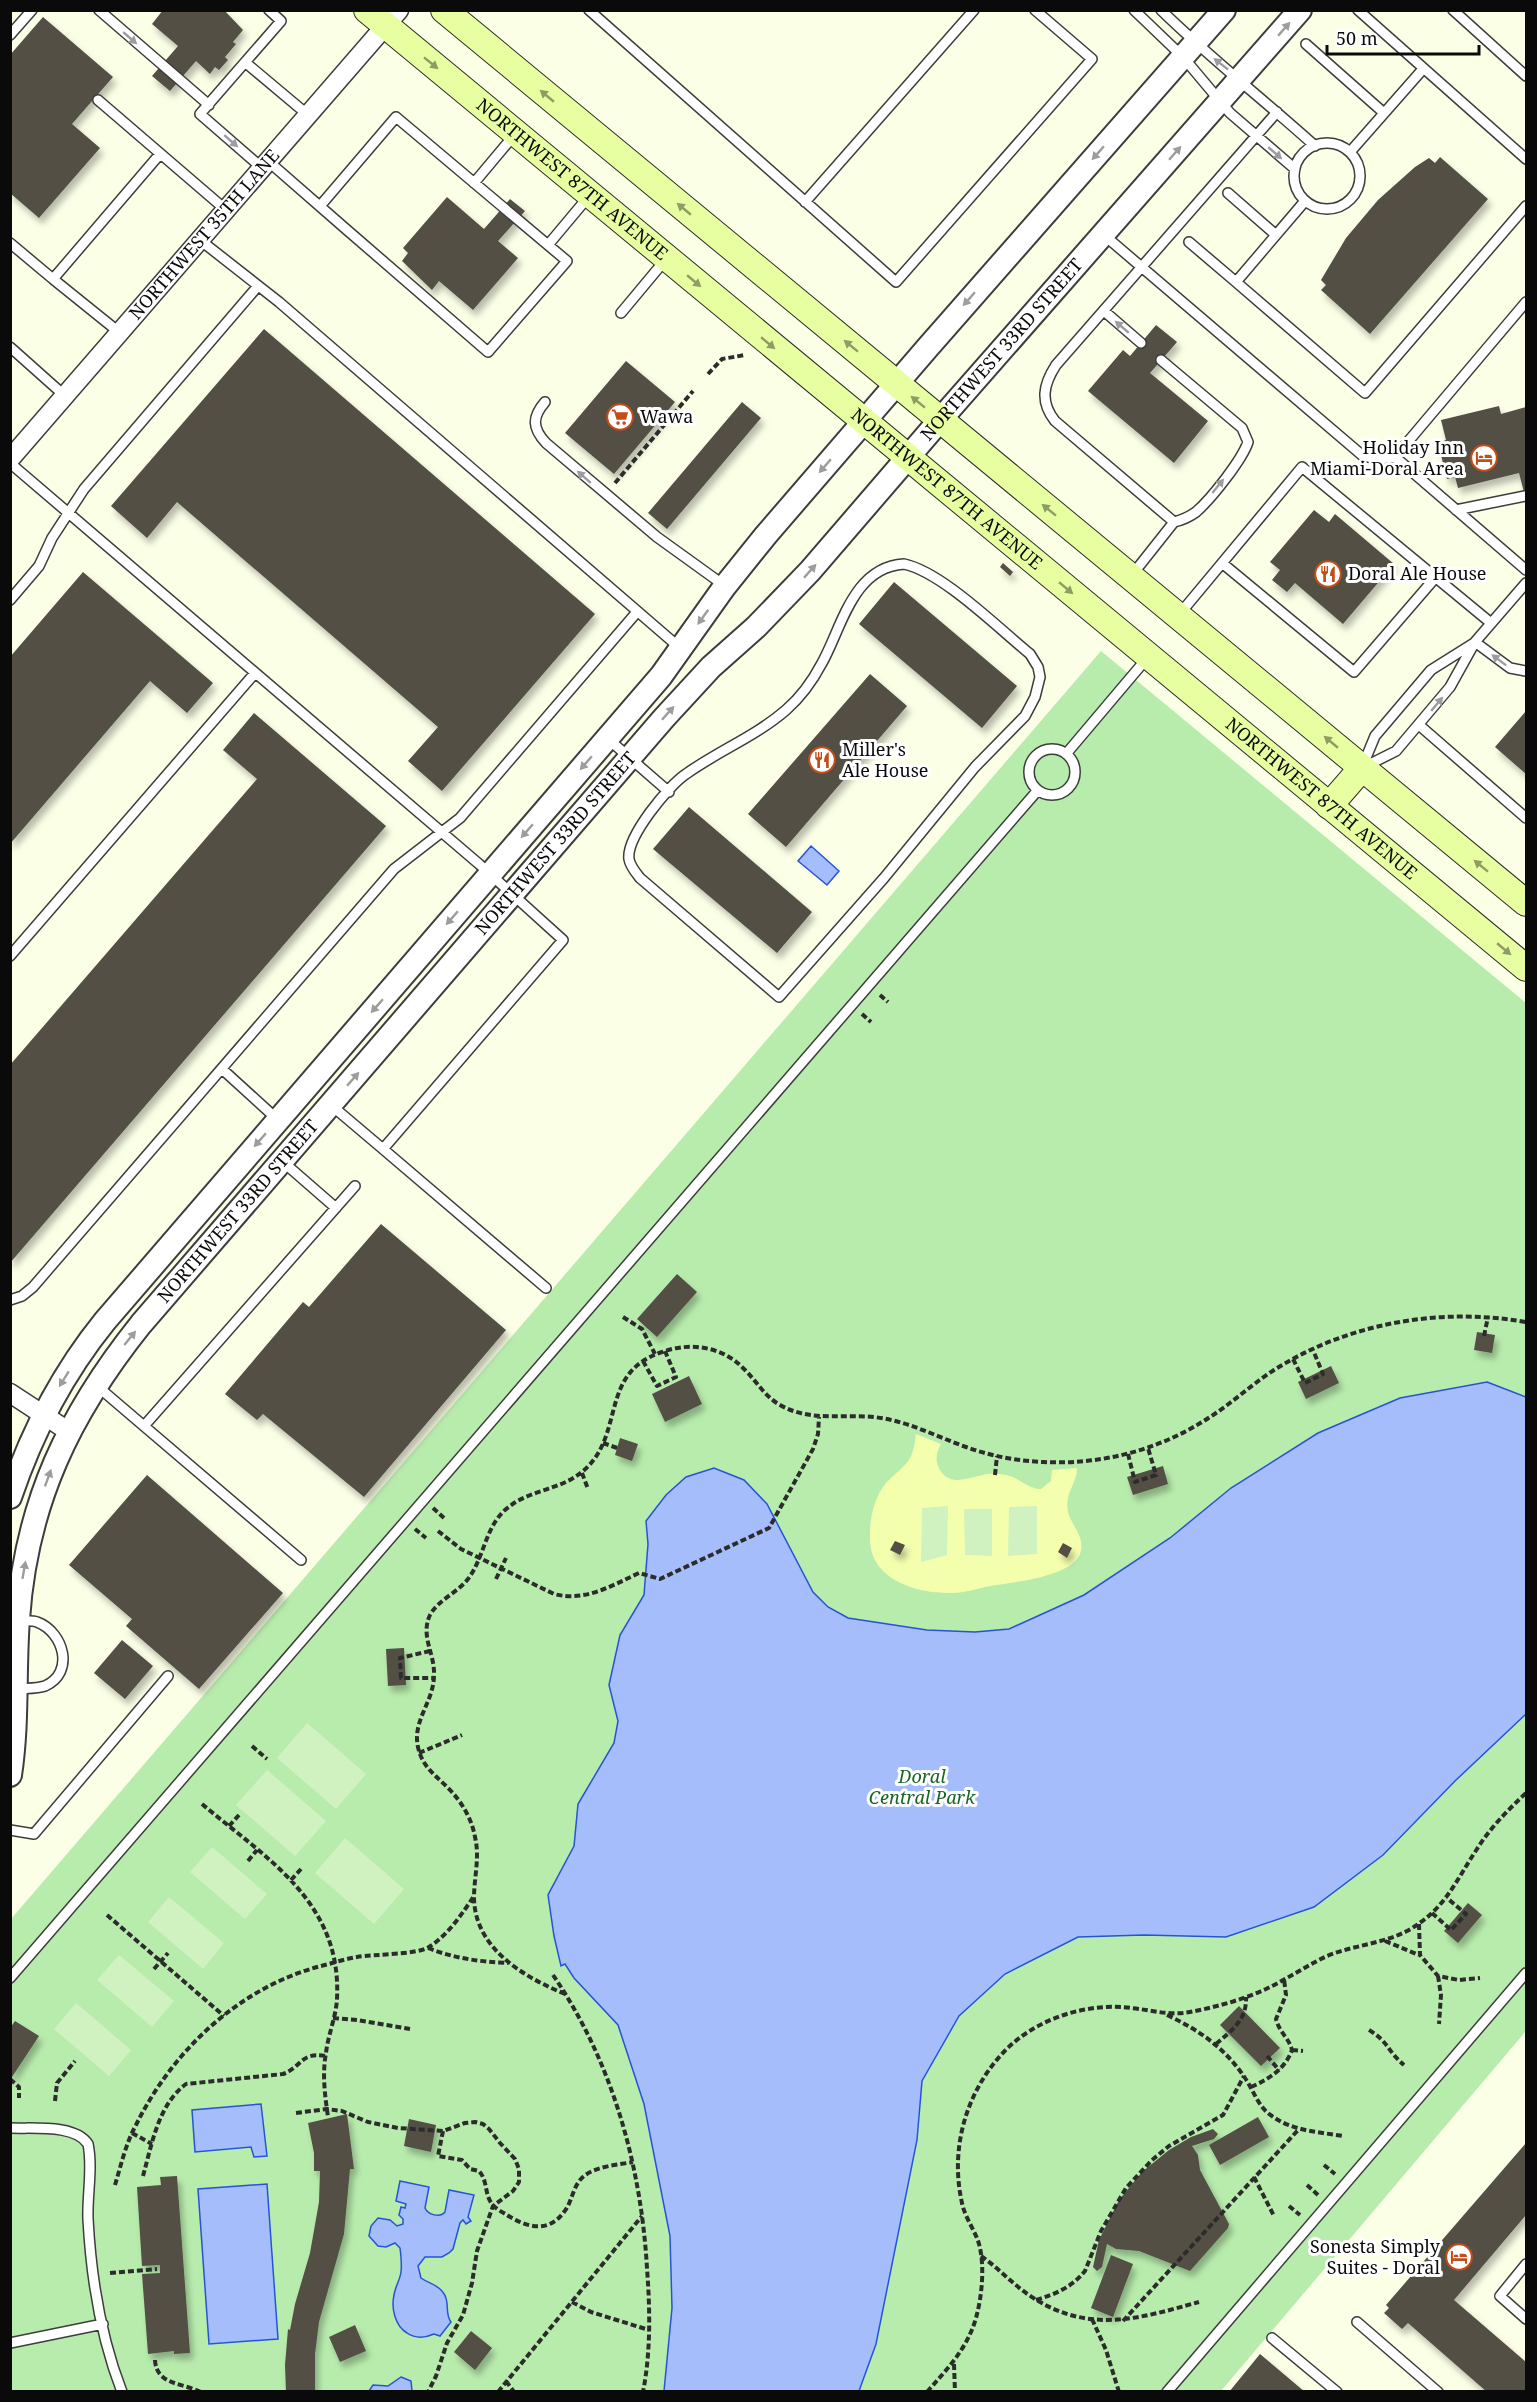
<svg xmlns="http://www.w3.org/2000/svg" width="1537" height="2402" viewBox="0 0 1537 2402" font-family="'Noto Serif',serif">
	<style>
		.green { fill: #b8ecad }
		.sand { fill: #f4ffae }
		.pitch { fill: #cff2c0 }
		.water { fill: #a6bdfb; stroke: #2753d8; stroke-width: 1.5 }
		.building { fill: #534f45; filter: url(#shadow) }
		.lines { fill: none; stroke-linecap: round; stroke-linejoin: round }
		.service-casing { stroke: #3d3d3d; stroke-width: 12 }
		.minor-casing { stroke: #3d3d3d; stroke-width: 21 }
		.tertiary-casing { stroke: #3d3d3d; stroke-width: 26 }
		.secondary-casing { stroke: #2c2c2c; stroke-width: 28 }
		.path { stroke: #2c2c2c; stroke-width: 4; stroke-dasharray: 6 3; stroke-linecap: butt }
		.service { stroke: #fff; stroke-width: 9 }
		.minor { stroke: #fff; stroke-width: 18 }
		.tertiary { stroke: #fff; stroke-width: 22 }
		.secondary { stroke: #e8ffa1; stroke-width: 26 }
		.oneway { fill: #9d9d9d }
		.oneway2 { fill: #8f9d65 }
		.labels { text-anchor: middle; stroke-width: 6; stroke-linejoin: round; paint-order: stroke }
		.street-label { font-size: 18px; fill: #0a0a0a; stroke: #fff }
		.poi-label { font-size: 18px; fill: #0a0a0a; stroke: #fff; text-anchor: start }
		.park-label { font-size: 18px; font-style: italic; fill: #166522; stroke: #fff }
	</style>
	<defs>
		<filter id="shadow"><feDropShadow dx="3.5" dy="6" stdDeviation="3" flood-color="#0004"/></filter>
	</defs>
	<rect width="100%" height="100%" fill="#fbffe6"/>
	<!-- green -->
	<path class="green" d="M1101 651 1526 1003V2031L1221 2391 11 2392V1919Z"/>
	<!-- sand -->
	<path class="sand" d="M916 1434 941 1444C937 1450 935 1459 938 1466 947 1488 967 1478 983 1475 990 1473 1000 1474 1006 1475 1019 1477 1027 1489 1041 1489L1051 1481 1052 1470 1077 1468C1077 1484 1064 1493 1068 1512 1072 1527 1086 1537 1080 1554 1072 1576 1016 1582 996 1585 981 1587 967 1593 952 1593 918 1594 870 1580 870 1539 869 1521 874 1497 886 1483 894 1474 906 1467 911 1456 914 1450 915 1441 916 1434Z"/>
	<!-- pitch -->
	<path class="pitch" d="M948 1506 947 1555 921 1562 922 1508Z
		M1037 1506V1554L1008 1556 1009 1507Z
		M964 1509H992V1556L965 1555Z
		M307 1723 366 1774 336 1809 277 1758Z
		M267 1770 326 1821 295 1856 236 1805Z
		M345 1838 404 1889 374 1924 315 1873Z
		M212 1847 267 1894 245 1919 190 1872Z
		M169 1897 224 1943 203 1969 148 1922Z
		M119 1955 174 2001 152 2027 97 1980Z
		M76 2003 131 2050 109 2076 54 2029Z"/>
	<!-- water -->
	<path class="water" d="M811 846 839 871 827 885 798 861Z
		M1487 1382 1526 1397V1714L1455 1781 1383 1855 1314 1907 1226 1937 1144 1935 1078 1937 1005 1974 959 2016 922 2081 917 2140 876 2344 859 2391H664L672 2308 670 2236 644 2104 618 2025 574 1978 565 1964 561 1966 554 1936 548 1895 574 1846 578 1804 614 1743 618 1721 609 1685 620 1635 644 1595 648 1544 646 1521 666 1495 686 1477 714 1468 744 1480 767 1504 813 1592 828 1607 848 1618 927 1630 975 1632 1009 1629 1084 1595 1170 1538 1231 1488 1318 1433 1400 1398Z
		M261 2104 267 2156 254 2157 251 2147 195 2152 192 2110Z
		M400 2181 429 2187 425 2208C428 2215 440 2218 445 2212L449 2190 474 2195 468 2217 471 2221 466 2224 463 2220 460 2223 453 2249 449 2253 442 2257H425L418 2266 421 2278C428 2283 436 2284 442 2291 451 2301 444 2313 451 2322L440 2336 434 2334C425 2338 416 2339 407 2333 395 2326 391 2308 394 2295 395 2287 400 2280 401 2272 402 2264 401 2256 400 2248L395 2243 386 2247 378 2246 369 2236 371 2226 378 2218 390 2220 397 2226 403 2224V2219L399 2215 401 2207 405 2208 406 2204 396 2201Z
		M267 2184 278 2339 209 2344 198 2189Z
		M401 2377 411 2381 412 2391H369L373 2385 388 2386Z"/>
	<!-- building -->
	<path class="building" d="M163 10H224L243 30 233 42 236 44 225 57 228 60 219 70 215 67 210 74 196 61 170 91 152 76 178 46 152 24Z
		M43 17 113 77 72 124 100 148 39 218 10 193V55Z
		M1440 157 1488 199 1370 334 1321 290 1326 285 1321 280 1346 238 1378 200 1415 167 1429 158 1435 163Z
		M447 197 484 229 510 199 525 211 498 241 518 258 473 310 439 281 432 290 402 261 408 253 403 248Z
		M1156 325 1177 342 1150 373 1208 421 1174 463 1088 391 1123 350 1130 356Z
		M264 329 595 614 442 791 408 761 438 727 177 502 147 538 111 506Z
		M626 361 675 402 614 474 565 433Z
		M742 402 761 418 667 529 648 513Z
		M1499 406 1501 414 1526 407V500L1519 473 1458 488 1455 477 1447 479 1438 443 1446 440 1441 420Z
		M1314 510 1329 522 1335 514 1394 564 1343 624 1295 583 1287 592 1272 580 1280 570 1270 562Z
		M1003 563 1013 572 1010 576 1000 567Z
		M83 572 213 683 187 713 150 681 10 844V657Z
		M894 582 1017 686 982 728 859 624Z
		M870 674 907 706 786 847 748 814Z
		M1526 711V774L1495 747Z
		M254 713 386 826 10 1263V1065L257 779 223 750Z
		M689 807 812 912 777 953 653 849Z
		M381 1224 506 1330 364 1497 263 1414 257 1420 225 1394 303 1302 309 1307Z
		M677 1274 697 1292 657 1337 637 1319Z
		M1477 1332 1495 1335 1492 1353 1474 1350Z
		M1331 1366 1339 1383 1306 1399 1298 1382Z
		M689 1376 702 1404 665 1422 652 1394Z
		M620 1438 638 1444 632 1461 615 1455Z
		M1163 1466 1168 1484 1133 1495 1127 1477Z
		M147 1475 283 1593 199 1689 126 1626 132 1619 69 1565Z
		M895 1541 905 1545 900 1555 890 1550Z
		M1063 1543 1072 1548 1067 1558 1058 1552Z
		M122 1640 153 1666 125 1699 94 1673Z
		M404 1648 406 1685 388 1686 386 1649Z
		M1468 1903 1482 1915 1458 1943 1444 1931Z
		M1239 2006 1280 2048 1261 2066 1220 2025Z
		M15 2021 39 2036 10 2080V2028Z
		M347 2114 354 2169H350L344 2234 319 2322 315 2354V2390L286 2392 285 2365 288 2329 290 2330 295 2304 310 2253 319 2202 320 2171H314V2153L308 2123Z
		M1258 2117 1269 2137 1220 2165 1209 2145Z
		M409 2119 436 2125 431 2152 404 2146Z
		M1213 2129 1218 2134 1214 2139 1192 2146 1198 2155 1200 2170 1229 2224 1228 2228 1190 2271 1139 2251 1116 2249 1107 2244 1102 2267 1097 2271 1093 2267 1099 2240 1119 2200 1142 2172 1169 2150 1191 2137Z
		M1526 2143V2215L1454 2300 1526 2362V2392H1487L1408 2323 1402 2329 1384 2313 1389 2308 1386 2305Z
		M177 2176 190 2353 174 2354V2351L148 2354 142 2274 160 2273V2265L142 2266 137 2187 161 2185 160 2177Z
		M1111 2255 1133 2264 1113 2317 1091 2308Z
		M355 2325 366 2351 340 2362 329 2337Z
		M471 2331 492 2348 475 2370 454 2352Z
		M1260 2354 1305 2392H1229Z"/>
	<g class="lines">
		<!-- service casing -->
		<g class="service-casing">
			<path id="service" d="M99 10 209 105
				M589 10 896 282 1092 59 1035 10
				M1134 10 1183 57 1230 113 1295 169
				M1161 10C1210 58 1264 100 1315 146
				M1358 10 1526 159
				M1453 10 1526 76
				M10 35 32 10
				M1306 44 1384 113
				M246 63 308 115
				M98 100 226 210
				M1294 176a33 33 0 1 1 66 0a33 33 0 1 1-66 0Z
				M1350 152 1423 69
				M268 161C341 225 415 289 488 352L567 261 396 117 320 206
				M262 168 200 114 281 21 269 10
				M474 183 515 134
				M1228 193 1276 235
				M1305 201 1236 282 1365 393 1526 206
				M805 202 974 10
				M1104 235 1363 456 1380 459 1395 457
				M200 240 279 302 680 648
				M1189 242 1236 282
				M10 243 53 279
				M548 245 589 196
				M1526 302 1395 457 1526 570
				M1104 311 1141 343
				M621 313 666 259
				M120 333 53 279 160 154
				M10 347 65 396
				M1161 360 1242 428 1248 442C1242 460 1211 499 1196 512 1189 517 1182 520 1174 522
				M545 402C532 417 532 428 546 443L657 537 725 586
				M10 463 479 864 563 940 383 1149 331 1105
				M1456 510 1525 496
				M1222 563 1354 672 1435 578
				M904 564C942 572 998 628 1030 654L1038 667 1040 677 1035 697 1025 716 975 767 884 878 779 997 640 878C636 873 630 866 629 859 626 837 669 785 686 774 718 751 756 736 786 710 801 697 813 680 822 663 842 627 853 567 904 564Z
				M1132 575 1174 522 1055 421C1040 402 1043 385 1056 365L1277 112
				M10 600 39 566 52 538 84 489 258 286
				M1178 616 1302 467 1491 623
				M1475 642 1510 668 1526 671
				M1419 725 1526 818
				M607 738 669 792
				M1029 772a23 23 0 1 1 46 0a23 23 0 1 1-46 0Z
				M1066 754 1148 657
				M1363 765 1375 736 1431 670 1474 643
				M1364 767 1396 751 1450 687 1475 642 1526 583
				M10 956 255 673
				M222 1069 278 1120
				M383 1149 546 1288
				M282 1161 336 1208
				M10 1300 22 1296 33 1287 394 869 460 818 637 612
				M97 1386 301 1560
				M144 1426 355 1186
				M16 1689C25 1688 36 1689 45 1686 75 1673 64 1632 37 1622 32 1620 24 1621 18 1621
				M10 1830 34 1834 168 1676
				M10 1978 1038 790
				M10 2128C33 2129 75 2124 88 2144 93 2168 87 2195 88 2219 91 2276 101 2338 122 2392
				M1526 2264 1500 2296 1526 2319
				M1357 2322 1438 2392
				M1272 2338 1337 2392
				M10 2343 103 2324
				M1167 2392 1526 1973"/>
		</g>
		<!-- minor casing -->
		<g class="minor-casing">
			<g id="minor">
				<path id="s1" d="M10 459 399 10"/>
				<path d="M10 1393 68 1431"/>
			</g>
		</g>
		<!-- tertiary casing -->
		<g class="tertiary-casing">
			<g id="tertiary">
				<path d="M10 1497C32 1432 62 1374 105 1321L661 676 725 586 766 535 929 346 1224 10"/>
				<path id="s2" d="M10 1775C18 1723 14 1671 18 1619 26 1503 69 1414 141 1324L664 718 711 667 756 627 810 571 940 420 1300 10"/>
			</g>
		</g>
		<!-- secondary casing -->
		<g class="secondary-casing">
			<g id="secondary">
				<path id="s3" d="M367 10 1526 968"/>
				<path d="M444 10 1526 903"/>
				<path d="M1329 806 1362 768"/>
			</g>
		</g>
		<!-- path -->
		<path class="path" d="M708 374 722 359 745 355
			M615 483 693 391
			M880 995 888 1002
			M862 1014 871 1022
			M623 1317 642 1329 655 1354
			M1484 1336 1488 1317
			M1293 1359 1305 1383 1323 1374 1313 1350
			M643 1361 657 1386 676 1377 665 1351
			M603 1443 620 1449
			M1128 1454 1135 1482 1156 1475 1148 1448
			M582 1473 588 1489
			M995 1475 997 1456
			M433 1508 444 1518
			M415 1529 426 1538
			M438 1531 461 1549 554 1594C585 1602 611 1586 639 1573L660 1579 769 1528 813 1449 818 1434 819 1417
			M496 1579 506 1558
			M430 1651 400 1658 401 1678H434
			M252 1746 267 1759
			M419 1753 462 1735
			M202 1804C267 1859 342 1902 337 1999 336 2017 328 2035 326 2053 322 2074 325 2096 328 2117
			M229 1826 239 1815
			M248 1861 257 1850
			M291 1880 301 1869
			M1432 1913 1451 1930 1466 1914 1447 1898
			M107 1915 224 2016
			M1419 1924 1420 1955 1438 1976 1459 1980 1480 1978
			M1385 1941 1419 1955
			M428 1948C453 1958 480 1962 508 1963
			M154 1969 168 1953
			M553 1975C612 2061 641 2165 647 2268 650 2309 651 2351 643 2392
			M1438 1976 1441 1995 1439 2024
			M565 1994C524 1977 475 1949 474 1898 474 1877 480 1858 475 1837 472 1820 463 1804 451 1791 439 1778 424 1769 419 1751 410 1722 434 1703 434 1675 435 1654 420 1636 430 1615 438 1600 457 1593 468 1579 484 1558 485 1528 505 1510 533 1485 570 1493 595 1458 621 1421 605 1371 662 1352 689 1342 722 1346 743 1368 756 1380 764 1396 780 1405 810 1422 842 1414 874 1417 908 1421 935 1436 966 1447 991 1456 1017 1461 1043 1462 1102 1465 1160 1450 1210 1417 1232 1403 1251 1385 1274 1370 1348 1323 1440 1307 1526 1322
			M1167 2015C1199 2030 1225 2048 1245 2078 1254 2091 1258 2107 1272 2116 1292 2131 1319 2132 1343 2136
			M333 2018 357 2020 410 2029
			M1369 2030C1388 2041 1388 2052 1404 2065
			M1216 2044C1232 2030 1247 2020 1246 1997
			M1292 2050 1303 2051
			M1267 2056 1279 2070
			M10 2079 19 2087V2098
			M1251 2087C1269 2079 1285 2069 1292 2050 1289 2038 1279 2032 1276 2019L1286 1995 1284 1979
			M55 2101 57 2083 75 2061
			M296 2113 327 2109 342 2111 368 2122 398 2128 443 2131 465 2123 475 2122 483 2124 489 2129 500 2143 515 2159 519 2169V2182L513 2191 493 2206 477 2251 472 2283 463 2315 447 2343 436 2376 428 2392
			M443 2131 438 2156 462 2160 470 2169 479 2171C488 2181 484 2193 492 2204 496 2209 502 2212 507 2215 526 2227 548 2234 564 2212 573 2201 572 2186 584 2176 597 2166 617 2165 633 2162
			M132 2133 152 2144
			M1324 2165 1335 2174
			M143 2176C152 2144 158 2105 186 2084L283 2074C302 2067 300 2052 325 2056
			M1254 2177 1274 2216
			M115 2185C121 2165 126 2143 136 2125 173 2050 240 1987 321 1966 333 1963 345 1959 357 1957 374 1954 416 1955 429 1947 448 1935 462 1914 474 1896
			M1307 2185 1318 2195
			M1289 2206 1300 2215
			M981 2256C1000 2269 1015 2287 1035 2299 1091 2334 1141 2318 1199 2302
			M110 2273 157 2269
			M1036 2300C1056 2294 1072 2287 1085 2271L1101 2231 1126 2188 1152 2160 1169 2146 1223 2115 1244 2076
			M572 2302 591 2312 649 2330
			M1092 2319 1106 2350 1119 2392
			M1123 2321 1299 2129
			M155 2360C156 2385 183 2383 201 2392
			M954 2364 955 2392
			M506 2381 514 2392
			M498 2392 642 2216
			M927 2392C948 2368 967 2349 976 2318 982 2296 985 2266 979 2244 975 2230 965 2218 962 2203 950 2150 965 2095 1001 2055 1032 2020 1085 2002 1131 2008 1152 2010 1169 2016 1190 2012 1216 2007 1242 2000 1266 1989 1287 1979 1306 1966 1327 1956 1354 1945 1382 1944 1407 1931 1445 1910 1455 1882 1477 1849 1490 1828 1508 1810 1526 1793"/>
		<!-- service -->
		<use href="#service" class="service"/>
		<!-- minor -->
		<use href="#minor" class="minor"/>
		<!-- tertiary -->
		<use href="#tertiary" class="tertiary"/>
		<!-- secondary -->
		<use href="#secondary" class="secondary"/>
	</g>
	<!-- one-way arrows -->
	<defs><path id="oneway-solid" d="M-6-.8H1V-3.2L6.5 0L1 3.2V.8H-6Z" transform="scale(1.5)"/></defs>
	<g class="oneway">
		<use href="#oneway-solid" transform="translate(1284 29) rotate(-49)"/>
		<use href="#oneway-solid" transform="translate(130 38) rotate(41)"/>
		<use href="#oneway-solid" transform="translate(1221 64) rotate(-142)"/>
		<use href="#oneway-solid" transform="translate(231 141) rotate(41)"/>
		<use href="#oneway-solid" transform="translate(1098 153) rotate(131)"/>
		<use href="#oneway-solid" transform="translate(1175 153) rotate(-49)"/>
		<use href="#oneway-solid" transform="translate(1275 153) rotate(41)"/>
		<use href="#oneway-solid" transform="translate(969 299) rotate(131)"/>
		<use href="#oneway-solid" transform="translate(1122 327) rotate(-139)"/>
		<use href="#oneway-solid" transform="translate(825 466) rotate(131)"/>
		<use href="#oneway-solid" transform="translate(584 477) rotate(-139)"/>
		<use href="#oneway-solid" transform="translate(1218 486) rotate(-51)"/>
		<use href="#oneway-solid" transform="translate(810 571) rotate(-48)"/>
		<use href="#oneway-solid" transform="translate(703 617) rotate(126)"/>
		<use href="#oneway-solid" transform="translate(1499 660) rotate(-143)"/>
		<use href="#oneway-solid" transform="translate(1437 704) rotate(-50)"/>
		<use href="#oneway-solid" transform="translate(668 713) rotate(-48)"/>
		<use href="#oneway-solid" transform="translate(586 763) rotate(131)"/>
		<use href="#oneway-solid" transform="translate(527 831) rotate(131)"/>
		<use href="#oneway-solid" transform="translate(452 918) rotate(131)"/>
		<use href="#oneway-solid" transform="translate(377 1006) rotate(131)"/>
		<use href="#oneway-solid" transform="translate(353 1079) rotate(-49)"/>
		<use href="#oneway-solid" transform="translate(260 1140) rotate(131)"/>
		<use href="#oneway-solid" transform="translate(130 1338) rotate(-51)"/>
		<use href="#oneway-solid" transform="translate(64 1379) rotate(122)"/>
		<use href="#oneway-solid" transform="translate(48 1478) rotate(-70)"/>
		<use href="#oneway-solid" transform="translate(24 1570) rotate(-80)"/>
	</g>
	<g class="oneway2">
		<use href="#oneway-solid" transform="translate(431 63) rotate(39)"/>
		<use href="#oneway-solid" transform="translate(547 96) rotate(-140)"/>
		<use href="#oneway-solid" transform="translate(684 209) rotate(-140)"/>
		<use href="#oneway-solid" transform="translate(694 281) rotate(40)"/>
		<use href="#oneway-solid" transform="translate(768 343) rotate(40)"/>
		<use href="#oneway-solid" transform="translate(851 346) rotate(-141)"/>
		<use href="#oneway-solid" transform="translate(918 402) rotate(-141)"/>
		<use href="#oneway-solid" transform="translate(1049 510) rotate(-141)"/>
		<use href="#oneway-solid" transform="translate(1066 588) rotate(40)"/>
		<use href="#oneway-solid" transform="translate(1331 742) rotate(-140)"/>
		<use href="#oneway-solid" transform="translate(1481 866) rotate(-141)"/>
		<use href="#oneway-solid" transform="translate(1504 949) rotate(40)"/>
	</g>
	<!-- icons -->
	<defs>
		<g id="supermarket-ring" transform="scale(1.35)"><circle r="9.5" fill="#fff" stroke="#c34d18" stroke-width="1.5"/><path d="M-6-5.5h2.5l.6 2H6L4.5 2H-2.5L-4.4-4H-6ZM-1.5 3.2a1.3 1.3 0 1 0 .1 0ZM3 3.2a1.3 1.3 0 1 0 .1 0Z" fill="#c34d18"/></g>
		<g id="hotel-ring" transform="scale(1.35)"><circle r="9.5" fill="#fff" stroke="#c34d18" stroke-width="1.5"/><path d="M-6-4.5h1.5V1H6V5H4.5V3h-9V5H-6ZM-4 0a1.8 1.8 0 1 1 3.6 0ZM.5 0V-2.5h3Q6-2.5 6 0Z" fill="#c34d18"/></g>
		<g id="restaurant-ring" transform="scale(1.35)"><circle r="9.5" fill="#fff" stroke="#c34d18" stroke-width="1.5"/><path d="M-5-6h1v4h1v-4h1v4h1v-4h1v5L-1.5 .5V6h-2V.5L-5-1ZM5-6V6H3V1.5H1.5Q1.5-4 5-6Z" fill="#c34d18"/></g>
	</defs>
	<g fill-rule="evenodd">
		<use href="#supermarket-ring" x="620" y="417"/>
		<use href="#hotel-ring" x="1484" y="458"/>
		<use href="#restaurant-ring" x="1328" y="574"/>
		<use href="#restaurant-ring" x="822" y="760"/>
		<use href="#hotel-ring" x="1459" y="2257"/>
	</g>
	<g class="labels">
		<!-- street labels -->
		<g class="street-label">
			<text dy="6" stroke="none"><textPath href="#s3" startOffset="266">NORTHWEST 87TH AVENUE</textPath></text>
			<text dy="6" stroke="none"><textPath href="#s1" startOffset="297">NORTHWEST 35TH LANE</textPath></text>
			<text dy="6" stroke="none"><textPath href="#s2" startOffset="1782">NORTHWEST 33RD STREET</textPath></text>
			<text dy="6" stroke="none"><textPath href="#s3" startOffset="752">NORTHWEST 87TH AVENUE</textPath></text>
			<text dy="6" stroke="none"><textPath href="#s3" startOffset="1238">NORTHWEST 87TH AVENUE</textPath></text>
			<text dy="6" stroke="none"><textPath href="#s2" startOffset="1116">NORTHWEST 33RD STREET</textPath></text>
			<text dy="6" stroke="none"><textPath href="#s2" startOffset="630">NORTHWEST 33RD STREET</textPath></text>
		</g>
		<!-- poi labels -->
		<g class="poi-label">
			<text x="640" y="423">Wawa</text>
			<text x="1464" y="454" text-anchor="end">Holiday Inn<tspan x="1464" dy="21">Miami-Doral Area</tspan></text>
			<text x="1348" y="580">Doral Ale House</text>
			<text x="842" y="756">Miller's<tspan x="842" dy="21">Ale House</tspan></text>
			<text x="1440" y="2253" text-anchor="end">Sonesta Simply<tspan x="1440" dy="21">Suites - Doral</tspan></text>
		</g>
		<!-- park labels -->
		<g class="park-label">
			<text x="922" y="1783">Doral<tspan x="922" dy="21">Central Park</tspan></text>
		</g>
	</g>
	<!-- border -->
	<rect width="1537" height="2402" fill="none" stroke="#0a0a0a" stroke-width="24"/>
	<!-- scale -->
	<path d="M1327 45v9h152v-9" fill="none" stroke="#0a0a0a" stroke-width="3"/>
	<text x="1336" y="45" font-size="18" fill="#0a0a0a" stroke="#ffffff" stroke-width="4.5" paint-order="stroke">50 m</text>
</svg>
